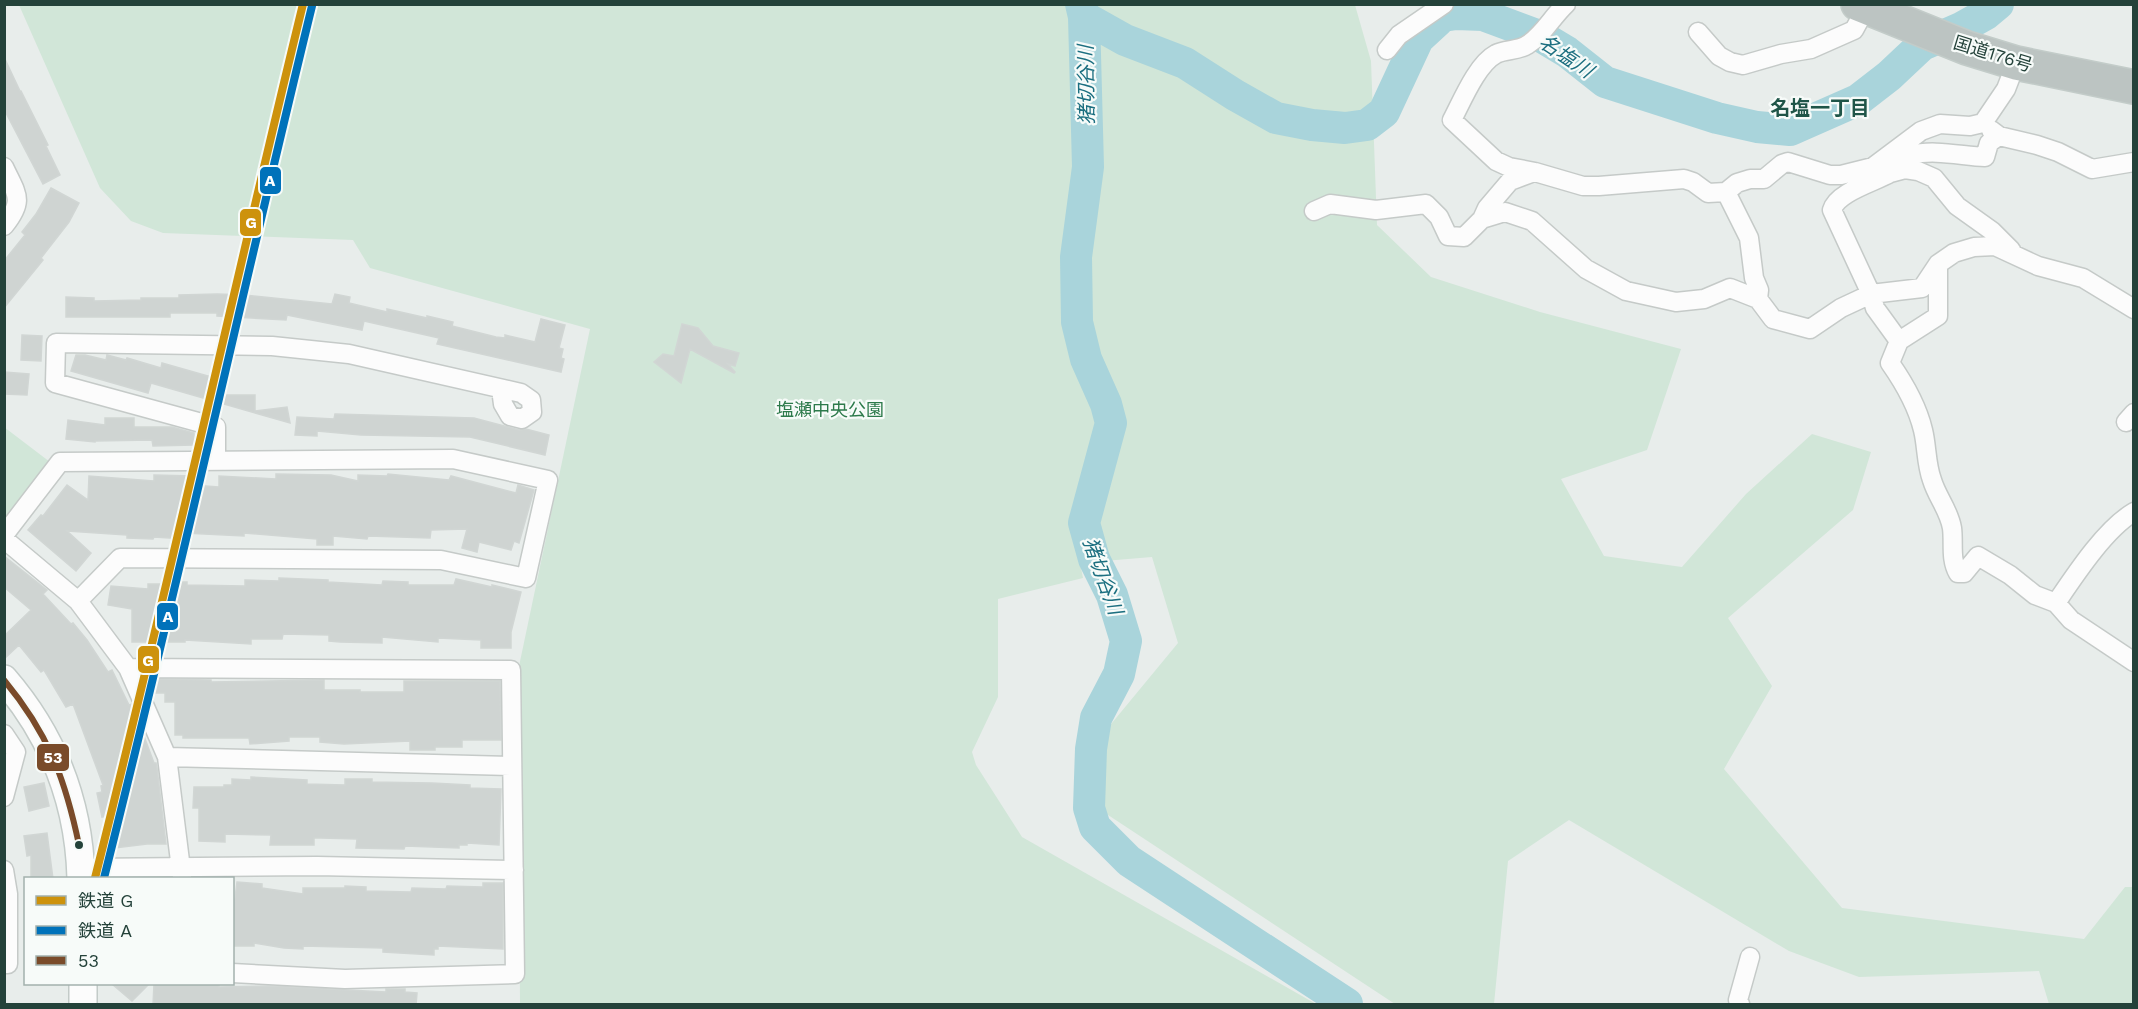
<svg xmlns="http://www.w3.org/2000/svg" width="2138" height="1009" viewBox="0 0 2138 1009" font-family="'Work Sans','Noto Sans JP',sans-serif">
	<style>
		.green { fill: #d1e6d8 }
		.lines { fill: none; stroke-linecap: round; stroke-linejoin: round }
		.river { stroke: #a9d4db; stroke-width: 32 }
		.building { fill: #cfd4d2; stroke: #d1d6d4; stroke-width: 1.5 }
		.street-casing { stroke: #c5cac8; stroke-width: 21 }
		.secondary-casing { stroke: #c3cbc8; stroke-width: 30 }
		.highway-casing { stroke: #c3ccc9; stroke-width: 36 }
		.street { stroke: #fcfcfc; stroke-width: 18 }
		.secondary { stroke: #fcfcfc; stroke-width: 27 }
		.highway { stroke: #bcc4c2; stroke-width: 33 }
		.bus-1-casing { stroke: #f7fbf9; stroke-width: 10 }
		.bus-1 { stroke: #7a4b2a; stroke-width: 6 }
		.rail-1-casing { stroke: #f7fbf9; stroke-width: 12 }
		.rail-2-casing { stroke: #f7fbf9; stroke-width: 12 }
		.rail-1 { stroke: #cd920c; stroke-width: 8 }
		.rail-2 { stroke: #0072ba; stroke-width: 8 }
		.bus-dot { fill: #24423a; stroke: #f7fbf9; stroke-width: 2 }
		.labels { text-anchor: middle; stroke-width: 4.5; stroke-linejoin: round; paint-order: stroke }
		.street-label { font-size: 18px; fill: #24423a; stroke: #f7fbf9 }
		.park-label { font-size: 18px; fill: #2d7a4b; stroke: #f7fbf9 }
		.water-label { font-size: 20px; font-style: italic; fill: #1c6f80; stroke: #f7fbf9 }
		.neighbourhood-label { font-size: 20px; font-weight: bold; fill: #1f5548; stroke: #f7fbf9 }
		.line-badge { stroke: #f7fbf9; stroke-width: 2 }
		.badge-label { font-size: 16px; text-anchor: middle; font-weight: bold; fill: #fff }
	</style>
	<rect width="100%" height="100%" fill="#e8edeb"/>
	<!-- green -->
	<path class="green" d="M19 5H1355L1371 61 1377 225 1431 277 1540 312 1681 349 1647 450 1561 479 1604 556 1682 567 1746 494 1812 434 1871 452 1853 510 1728 618 1772 686 1724 769 1842 908 2084 939 2125 887H2133V1004H2049L2039 971 1859 977 1789 951 1569 820 1508 861 1494 1004H1395L1102 811 1107 729 1178 643 1152 557 1080 563 1083 578 998 599V697L972 752 976 765 1022 837 1316 1004H520L518 671 590 329 370 268 353 240 163 233 131 221 100 188Z
		M4 427 50 462 4 521Z"/>
	<g class="lines">
		<!-- river -->
		<path class="river" d="M1081 4 1084 17 1088 167 1076 257 1077 322 1086 359 1106 404 1111 423 1084 523 1094 559 1112 595 1126 641 1119 674 1096 718 1091 749 1089 808 1095 827 1129 861 1347 1004
			M1084 17 1125 40 1185 63 1235 95 1276 118 1312 125 1345 128 1367 125 1384 112 1418 39 1443 16 1456 14 1483 15 1542 37 1567 52 1605 82 1717 118 1757 127 1790 130 1858 100 1889 76 1922 45 1961 28 1986 14 1998 4"/>
	</g>
	<!-- building -->
	<path class="building" d="M4 57 20 91H21L48 145 46 146 60 175 43 184 4 109Z
		M51 188 79 203 69 222 41 258 43 260 4 308V261L25 235 22 232 36 214Z
		M217 294 245 295 332 304 335 294 350 297 349 303 387 312V309L427 318V316L453 322 452 326 496 337 505 338V335L535 342 541 319 565 325 559 348 563 349 561 358 564 359 561 372 437 344 439 338 364 321 362 330 287 315 286 320 217 316V313H170V317H66V297L94 298V301L141 300V298H179V295Z
		M682 324 698 328 713 346 739 353 735 366 728 364 735 372 734 373 690 349 681 383 654 362 663 354 674 356Z
		M22 335 42 336 41 361 21 360Z
		M76 355H85L106 360 107 355 126 360 127 358 161 368 162 363 222 380 218 395H255V411L287 407 290 423 151 383 148 393 71 371Z
		M4 372 29 374 27 395 4 394Z
		M335 414 474 418 519 430 526 429 549 435 545 455 470 437 361 435 317 431V436L295 435 297 417 334 419Z
		M105 418H134V427H172L194 433V445L153 446 152 440 95 441V442L66 439 68 420 105 425Z
		M276 474 331 475 358 481V475L387 476 388 474 449 480 451 476 516 493 518 485 534 490 519 543 514 541 511 550 479 542 477 552 462 548 467 529 431 530 430 538 368 536 367 539 333 536V545H317V539L244 533V536L184 533V539L154 537 153 539 127 538V535L67 531 91 553 76 571 28 530 41 515 43 516 67 485 88 500 89 476 154 481V475L193 476 192 485 219 487V476L276 479Z
		M4 556 47 590 43 594 71 624 73 623 87 640 108 672 112 670 129 705 132 704 154 763H156L157 768 166 844H147L115 848 112 815 102 817 97 793 102 792 101 786 103 785 73 704 66 707 44 670 41 672 19 645 4 659V636L31 610 4 587Z
		M279 578 328 580V582L382 585 383 581 408 582V585H454L456 579 492 587V585L521 592 511 632V648H481V640L438 638V642L382 637V643L340 642 329 641V635L283 634 282 639H251V644L185 640V642H132V609L108 605 111 586 148 589V584H174V582H187V585L245 586V580L279 581Z
		M155 679 211 680V682L324 680V690H360V692H404V681H500L501 740H462V747H435V750H410V741L344 744 320 742V737H289V741L250 744 249 738H183V735H175V702H165V693H155Z
		M251 777 307 780V784L345 785V779H372V782L432 783 470 785V788L501 789 499 845 467 843V845H459V848L405 846 404 849 356 848 357 839 321 838H314V845H270L271 835 225 834V842L199 841V808H193L194 787H224V785H232V779L251 780Z
		M44 783 49 806 29 811 24 787Z
		M47 833 53 879H31V855L27 856 24 836Z
		M237 882 262 884V888L303 894V888H345V886L366 887V891L411 892 412 888 446 889 447 886 483 887V883H503V949L438 946V949H434V955L383 952V948L303 946V949L284 948 254 943V946H232V922Z
		M112 984H149L132 1001Z
		M154 984H219V987L271 986 386 992V989H405V992L417 993 416 1005H153Z"/>
	<g class="lines">
		<!-- street casing -->
		<g class="street-casing">
			<path id="street" d="M1566 4C1552 17 1543 35 1527 45 1518 51 1505 49 1496 54 1477 64 1462 101 1452 120L1496 161 1509 167 1535 172 1583 186H1599L1684 179 1693 182 1708 193 1726 192 1737 183 1750 179H1764L1782 164 1788 162 1830 175H1841L1873 167 1921 131 1940 124 1970 126 1983 123 2006 89 2016 63
				M1698 32 1719 56 1730 62 1743 65 1781 54 1811 49 1854 30 1866 8
				M1387 50 1399 35 1444 4
				M1991 130 1999 136 2037 145 2058 152 2092 169 2134 162
				M4 167C17 195 25 200 4 226
				M1890 173 1905 169 1918 171 1934 178 1957 206 1992 231 2011 250
				M1726 192 1749 238 1754 278 1759 290 1758 299
				M1314 211 1330 204 1376 210 1426 204 1439 217 1448 236 1464 237 1482 219 1505 212 1532 221 1586 269 1626 291 1676 302 1704 299 1730 288 1758 299 1773 319 1810 329 1841 308 1871 294 1922 288 1938 264 1954 253 1974 247 1995 246 2038 266 2083 278 2134 309
				M1482 219 1487 208 1510 181 1534 172
				M1938 264V316L1899 341 1890 363C1904 383 1917 405 1923 430 1927 446 1926 464 1932 480 1937 497 1949 510 1952 528 1954 543 1950 559 1958 573H1964L1978 556 2010 575 2035 595 2056 603 2071 620 2134 662
				M1899 341 1875 308 1871 294 1832 210C1837 192 1875 182 1890 173 1897 168 1902 158 1911 155 1934 149 1962 156 1985 157L1989 143 1999 136
				M2126 422 2134 413
				M216 461V427L55 383 56 343 272 346 349 354 521 393 531 400 532 412 522 419 510 416 503 404 501 389
				M4 535 60 462 453 459 548 480 526 578 441 560 120 558 78 601
				M4 539 78 601 128 668 167 757 182 877
				M2056 603C2075 575 2105 529 2134 512
				M128 668 511 670 515 974 345 979 232 973
				M4 734 16 752 4 797
				M167 757 512 766
				M81 868 317 866 514 870
				M4 870 8 894V964H4
				M1740 1004 1738 1000 1750 957"/>
		</g>
		<!-- secondary casing -->
		<g class="secondary-casing">
			<path id="secondary" d="M4 679C54 737 79 802 81 878
				M83 984V1004"/>
		</g>
		<!-- highway casing -->
		<g class="highway-casing">
			<path id="highway" d="M1858 4 1967 48 2016 63 2134 87"/>
		</g>
		<!-- street -->
		<use href="#street" class="street"/>
		<!-- secondary -->
		<use href="#secondary" class="secondary"/>
		<!-- highway -->
		<use href="#highway" class="highway"/>
		<!-- bus-1 casing -->
		<g class="bus-1-casing">
			<path id="bus-1" d="M4 680C48 733 65 778 79 845"/>
		</g>
		<!-- bus-1 -->
		<use href="#bus-1" class="bus-1"/>
		<!-- rail-1 casing -->
		<g class="rail-1-casing">
			<path id="rail-1" d="M95 878C168 588 232 295 303 4"/>
		</g>
		<!-- rail-2 casing -->
		<g class="rail-2-casing">
			<path id="rail-2" d="M104 878C177 589 241 297 312 6"/>
		</g>
		<!-- rail-1 -->
		<use href="#rail-1" class="rail-1"/>
		<!-- rail-2 -->
		<use href="#rail-2" class="rail-2"/>
	</g>
	<!-- markers -->
	<circle class="bus-dot" cx="79" cy="845" r="5"/>
	<g class="labels">
		<!-- street labels -->
		<g class="street-label">
			<text transform="translate(1993 54) rotate(17)" y="6">国道176号</text>
		</g>
		<!-- park labels -->
		<g class="park-label">
			<text x="830" y="416">塩瀬中央公園</text>
		</g>
		<!-- water labels -->
		<g class="water-label">
			<text transform="translate(1566 56) rotate(34)" y="7">名塩川</text>
			<text transform="translate(1086 85) rotate(-91)" y="7">猪切谷川</text>
			<text transform="translate(1103 576) rotate(70)" y="7">猪切谷川</text>
		</g>
		<!-- neighbourhood labels -->
		<g class="neighbourhood-label">
			<text x="1820" y="115">名塩一丁目</text>
		</g>
	</g>
	<g class="line-badge">
		<rect x="259" y="166" width="23" height="29" rx="6" fill="#0072ba"/>
		<rect x="239" y="208" width="23" height="29" rx="6" fill="#cd920c"/>
		<rect x="156" y="602" width="23" height="29" rx="6" fill="#0072ba"/>
		<rect x="137" y="645" width="23" height="29" rx="6" fill="#cd920c"/>
		<rect x="36" y="743" width="34" height="29" rx="6" fill="#7a4b2a"/>
	</g>
	<g class="badge-label">
		<text x="270" y="186">A</text>
		<text x="251" y="228">G</text>
		<text x="168" y="622">A</text>
		<text x="148" y="666">G</text>
		<text x="53" y="763">53</text>
	</g>
	<!-- border -->
	<rect width="2138" height="1009" fill="none" stroke="#24423a" stroke-width="12"/>
	<!-- legend -->
	<rect x="24" y="877" width="210" height="108" fill="#f7fbf9" stroke="#a3b1ad" stroke-width="1.5"/>
	<rect x="36" y="896" width="30" height="9" fill="#cd920c" stroke="#a3b1ad" stroke-width="1.5"/>
	<text x="78" y="907" font-size="18" fill="#24423a">鉄道 G</text>
	<rect x="36" y="926" width="30" height="9" fill="#0072ba" stroke="#a3b1ad" stroke-width="1.5"/>
	<text x="78" y="937" font-size="18" fill="#24423a">鉄道 A</text>
	<rect x="36" y="956" width="30" height="9" fill="#7a4b2a" stroke="#a3b1ad" stroke-width="1.5"/>
	<text x="78" y="967" font-size="18" fill="#24423a">53</text>
</svg>
